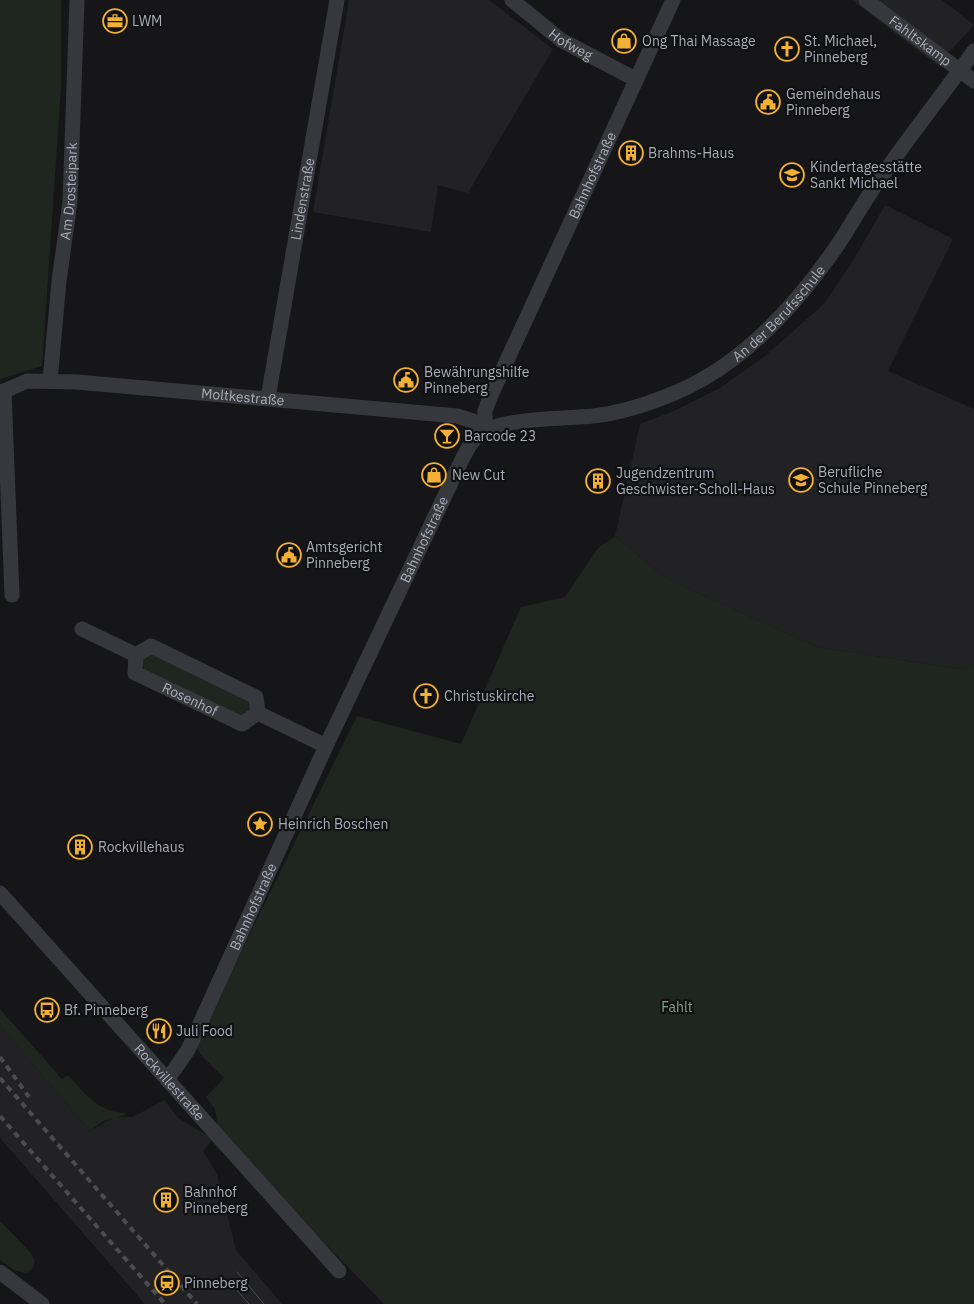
<svg xmlns="http://www.w3.org/2000/svg" width="974" height="1304" font-family="'IBM Plex Sans',sans-serif">
  <rect width="100%" height="100%" fill="#161618"/>
  <g fill="#222225">
    <path d="M349,0H489L553,49L468,193L438,185L431,232L313,212Z"/>
    <path d="M852,0H942L974,25L937,65Z"/>
    <path d="M885,205L953,239L888,371L974,409V663L967,670L817,647L667,579L615,536L640,424L674,411L720,388L765,356L824,304L853,261Z"/>
    <path d="M0,1026L90,1131L114,1117H133L164,1100L178,1118L213,1139L203,1151L217,1174L236,1250L282,1304H145L0,1138Z"/>
  </g>
  <g fill="#1e261f">
    <path d="M0,0H61V87L42,366L0,379Z"/>
    <path d="M615,536L667,579L817,647L966,670L974,663V1304H384L219,1135L215,1109L206,1097L224,1078L200,1054L195,1045L357,716L461,744L521,607L565,597L598,548Z"/>
    <path d="M147,652L250,702V710L244,715L237,716L144,671L141,657Z"/>
    <path d="M0,1009L62,1079L68,1075C85,1094 98,1112 125,1113V1115L103,1121L90,1131L0,1026Z"/>
    <path d="M0,1221L30,1252L35,1261L33,1268L27,1273L16,1271L0,1260Z"/>
  </g>
  <g fill="none" stroke-linecap="round" stroke-linejoin="round">
    <g stroke="#37383d" stroke-width="15">
      <path id="s1" d="M512,0L561,40L635,79"/>
      <path id="s2" d="M866,0L974,81"/>
      <path id="s3" d="M50,381L59,281L70,202L77,0"/>
      <path d="M4,391L12,595"/>
      <path id="s4" d="M0,393L27,381L77,382L457,416L473,421L485,430"/>
      <path id="s5" d="M268,398L337,0"/>
      <path id="s6" d="M485,430V411L491,395L673,0"/>
      <path d="M82,629L136,655"/>
      <path id="s7" d="M136,655L135,673L242,724L258,713"/>
      <path d="M136,655L151,646L256,697L258,713"/>
      <path d="M258,713L326,746"/>
      <path id="s8" d="M0,893L339,1271"/>
      <path id="s9" d="M167,1080L188,1050L326,746L457,470C464,456 470,439 485,431C508,418 565,419 593,416C621,413 651,403 677,392C745,363 798,303 839,243C853,222 865,199 880,179C910,135 943,94 974,51"/>
      <path d="M0,1272L42,1304"/>
    </g>
    <g stroke="#4a4c52" stroke-width="1">
      <path d="M237,1272L264,1304"/>
      <path d="M229,1281L249,1304"/>
    </g>
    <g stroke="#4a4c52" stroke-width="4" stroke-dasharray="6 5" stroke-linecap="butt">
      <path d="M0,1057L29,1097"/>
      <path d="M0,1078L197,1304"/>
      <path d="M0,1116L165,1304"/>
    </g>
  </g>
  <defs>
    <g id="office-ring" transform="scale(1.25)"><circle r="9.5" fill="#111113" stroke="#f2b134" stroke-width="1.5"/><path d="M-6-3h4V-5.5h4V-3h4V5H-6ZM-1-4.5V-3h2v-1.5ZM-6 0V1H6V0Z" fill="#f2b134"/></g>
    <g id="shop-ring" transform="scale(1.25)"><circle r="9.5" fill="#111113" stroke="#f2b134" stroke-width="1.5"/><path d="M-5-2.5h2.3a2.7 3.5 0 0 1 5.4 0H5L5.5 6h-11ZM-1.5-2.5h3a1.5 2.3 0 0 0-3 0Z" fill="#f2b134"/></g>
    <g id="church-ring" transform="scale(1.25)"><circle r="9.5" fill="#111113" stroke="#f2b134" stroke-width="1.5"/><path d="M-1.2-6h2.4v3.5h3.3v2.4h-3.3V6h-2.4V-.1h-3.3v-2.4h3.3Z" fill="#f2b134"/></g>
    <g id="civic-ring" transform="scale(1.25)"><circle r="9.5" fill="#111113" stroke="#f2b134" stroke-width="1.5"/><path d="M-.6-6.5H3V-4.5H.6V-3L4-1V1h2V6H-6V1h2V-1L-.6-3ZM-1.2 2.5V6h2.4V2.5Z" fill="#f2b134"/></g>
    <g id="building-ring" transform="scale(1.25)"><circle r="9.5" fill="#111113" stroke="#f2b134" stroke-width="1.5"/><path d="M-4-6H4V6H1V3H-1V6H-4ZM-2.5-4.3h1.7v1.8h-1.7ZM.8-4.3h1.7v1.8H.8ZM-2.5-1h1.7V.8h-1.7ZM.8-1h1.7V.8H.8Z" fill="#f2b134"/></g>
    <g id="school-ring" transform="scale(1.25)"><circle r="9.5" fill="#111113" stroke="#f2b134" stroke-width="1.5"/><path d="M0-5L7-2L0 1L-7-2ZM-4 1L0 2.5L4 1V4Q0 6-4 4Z" fill="#f2b134"/></g>
    <g id="bar-ring" transform="scale(1.25)"><circle r="9.5" fill="#111113" stroke="#f2b134" stroke-width="1.5"/><path d="M-6-5H6L.8 .8V4.5H3.5V6h-7V4.5H-.8V.8Z" fill="#f2b134"/></g>
    <g id="sight-ring" transform="scale(1.25)"><circle r="9.5" fill="#111113" stroke="#f2b134" stroke-width="1.5"/><path d="M0-6L1.8-2.2L6-1.7L2.9 1.2L3.7 5.4L0 3.3L-3.7 5.4L-2.9 1.2L-6-1.7L-1.8-2.2Z" fill="#f2b134"/></g>
    <g id="bus-ring" transform="scale(1.25)"><circle r="9.5" fill="#111113" stroke="#f2b134" stroke-width="1.5"/><path d="M-5-6H5V4H4V6H2V4H-2V6H-4V4H-5ZM-3.5-4V0h7V-4ZM-3.5 1.2v1.5H-2V1.2ZM2 1.2v1.5H3.5V1.2Z" fill="#f2b134"/></g>
    <g id="restaurant-ring" transform="scale(1.25)"><circle r="9.5" fill="#111113" stroke="#f2b134" stroke-width="1.5"/><path d="M-5-6h1v4h1v-4h1v4h1v-4h1v5L-1.5 .5V6h-2V.5L-5-1ZM5-6V6H3V1.5H1.5Q1.5-4 5-6Z" fill="#f2b134"/></g>
    <g id="station-ring" transform="scale(1.25)"><circle r="9.5" fill="#111113" stroke="#f2b134" stroke-width="1.5"/><path d="M-3-6H3Q5-6 5-4V2Q5 4 3 4L4.5 6H3L1.5 4h-3L-3 6H-4.5L-3 4Q-5 4-5 2V-4Q-5-6-3-6ZM-3.5-4v3h7v-3ZM-3.5 1v1.5H-2V1ZM2 1v1.5H3.5V1Z" fill="#f2b134"/></g>
  </defs>
  <g fill-rule="evenodd">
    <use href="#office-ring" x="115" y="21"/>
    <use href="#shop-ring" x="624" y="41"/>
    <use href="#church-ring" x="787" y="49"/>
    <use href="#civic-ring" x="768" y="102"/>
    <use href="#building-ring" x="631" y="153"/>
    <use href="#school-ring" x="792" y="175"/>
    <use href="#civic-ring" x="406" y="380"/>
    <use href="#bar-ring" x="447" y="436"/>
    <use href="#shop-ring" x="434" y="475"/>
    <use href="#school-ring" x="801" y="480"/>
    <use href="#building-ring" x="598" y="481"/>
    <use href="#civic-ring" x="289" y="555"/>
    <use href="#church-ring" x="426" y="696"/>
    <use href="#sight-ring" x="260" y="824"/>
    <use href="#building-ring" x="80" y="847"/>
    <use href="#bus-ring" x="47" y="1010"/>
    <use href="#restaurant-ring" x="159" y="1031"/>
    <use href="#building-ring" x="166" y="1200"/>
    <use href="#station-ring" x="167" y="1283"/>
  </g>
  <g text-anchor="middle" dominant-baseline="central" stroke-width="4.5" stroke-linejoin="round" paint-order="stroke">
    <g font-size="14" fill="#a8adb8" stroke="#111113" text-anchor="start">
      <text x="132" y="21">LWM</text>
      <text x="642" y="41">Ong Thai Massage</text>
      <text x="804" y="41">St. Michael,<tspan x="804" dy="16">Pinneberg</tspan></text>
      <text x="786" y="94">Gemeindehaus<tspan x="786" dy="16">Pinneberg</tspan></text>
      <text x="648" y="153">Brahms-Haus</text>
      <text x="810" y="167">Kindertagesstätte<tspan x="810" dy="16">Sankt Michael</tspan></text>
      <text x="424" y="372">Bewährungshilfe<tspan x="424" dy="16">Pinneberg</tspan></text>
      <text x="464" y="436">Barcode 23</text>
      <text x="818" y="472">Berufliche<tspan x="818" dy="16">Schule Pinneberg</tspan></text>
      <text x="616" y="473">Jugendzentrum<tspan x="616" dy="16">Geschwister-Scholl-Haus</tspan></text>
      <text x="452" y="475">New Cut</text>
      <text x="306" y="547">Amtsgericht<tspan x="306" dy="16">Pinneberg</tspan></text>
      <text x="444" y="696">Christuskirche</text>
      <text x="278" y="824">Heinrich Boschen</text>
      <text x="98" y="847">Rockvillehaus</text>
      <text x="64" y="1010">Bf. Pinneberg</text>
      <text x="176" y="1031">Juli Food</text>
      <text x="184" y="1192">Bahnhof<tspan x="184" dy="16">Pinneberg</tspan></text>
      <text x="184" y="1283">Pinneberg</text>
    </g>
    <g font-size="14" fill="#a8adb8" stroke="#111113">
      <text stroke="none"><textPath href="#s2" startOffset="68">Fahltskamp</textPath></text>
      <text stroke="none"><textPath href="#s1" startOffset="74">Hofweg</textPath></text>
      <text stroke="none"><textPath href="#s6" startOffset="278">Bahnhofstraße</textPath></text>
      <text stroke="none"><textPath href="#s3" startOffset="191">Am Drosteipark</textPath></text>
      <text stroke="none"><textPath href="#s5" startOffset="202">Lindenstraße</textPath></text>
      <text stroke="none"><textPath href="#s9" startOffset="1052">An der Berufsschule</textPath></text>
      <text stroke="none"><textPath href="#s4" startOffset="246">Moltkestraße</textPath></text>
      <text stroke="none"><textPath href="#s9" startOffset="599">Bahnhofstraße</textPath></text>
      <text stroke="none"><textPath href="#s7" startOffset="79">Rosenhof</textPath></text>
      <text stroke="none"><textPath href="#s9" startOffset="194">Bahnhofstraße</textPath></text>
      <text stroke="none"><textPath href="#s8" startOffset="254">Rockvillestraße</textPath></text>
    </g>
    <g font-size="14" fill="#7fa381" stroke="#111113">
      <text x="677" y="1007">Fahlt</text>
    </g>
  </g>
</svg>
